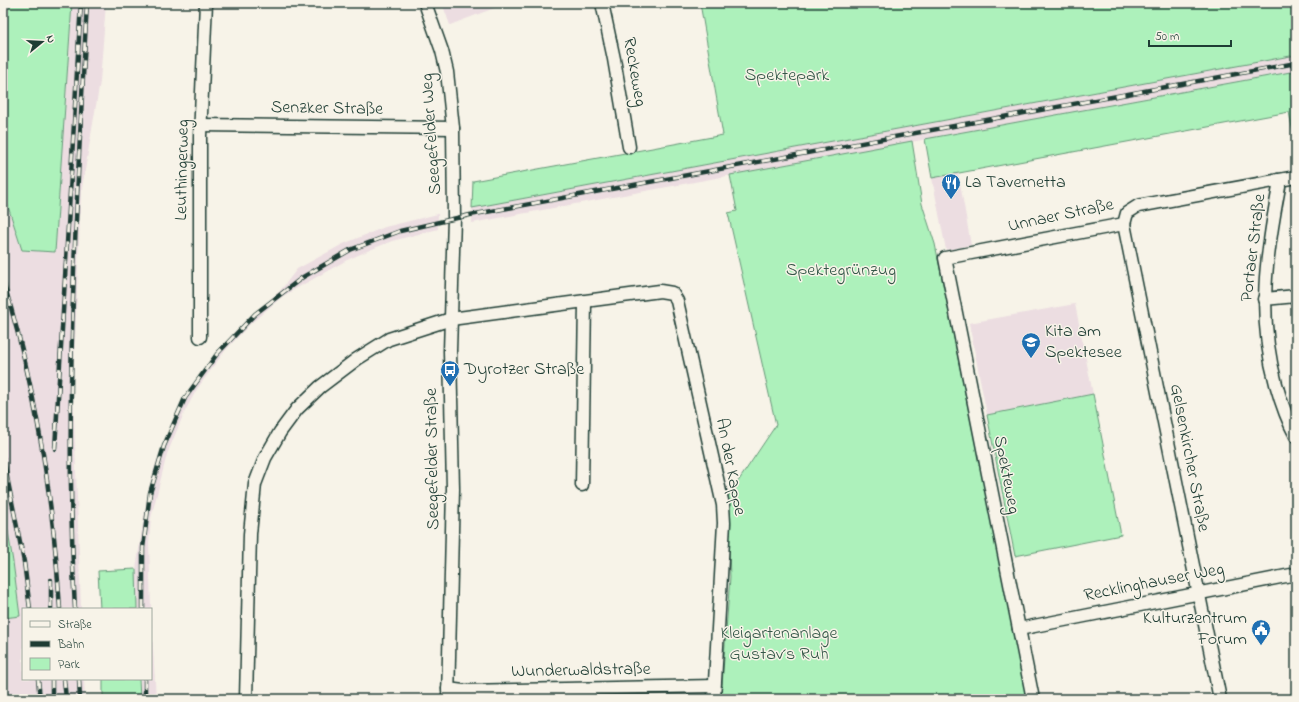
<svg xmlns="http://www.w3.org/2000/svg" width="1299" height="702" font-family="'Indie Flower',sans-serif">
  <rect width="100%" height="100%" fill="#f7f3e8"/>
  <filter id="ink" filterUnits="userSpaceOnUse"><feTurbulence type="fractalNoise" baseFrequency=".025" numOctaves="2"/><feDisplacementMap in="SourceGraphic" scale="8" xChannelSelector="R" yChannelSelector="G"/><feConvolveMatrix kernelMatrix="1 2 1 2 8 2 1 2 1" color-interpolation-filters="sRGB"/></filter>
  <g filter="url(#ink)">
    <g fill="#ecdde1">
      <path d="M72,3H106L100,82L81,194L73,389L81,609H23V679H84L85,699H3V614L4,618L20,615L13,562L3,501V191L22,250L55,252Z"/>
      <path d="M442,3H495L497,7L450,25Z"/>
      <path d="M1296,55V71L472,223V208Z"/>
      <path d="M958,172L971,245L946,250L932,178Z"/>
      <path d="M438,214V229L392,241L372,249L347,260L283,296L249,325L225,351L197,389L185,411L167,454L151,518L149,543L151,609H137L136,569L148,491L157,460L185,395L214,355L245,321L280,291L297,269L343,244L385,227Z"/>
      <path d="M1075,304L1093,394L987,415L969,323Z"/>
      <path d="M151,614L156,699H140V679H151Z"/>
    </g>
    <g fill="#adf1bb" stroke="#669778">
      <path d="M3,3H72L55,252L22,250L3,191Z"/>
      <path d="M700,3H1296V55L472,208L473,181L723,135Z"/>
      <path d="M1296,71V148L1289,112L932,178L925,139Z"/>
      <path d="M912,141L922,204L935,244L1027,699H721L730,577L727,498L776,425L728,213L737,211L730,175Z"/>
      <path d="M1093,394L1121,535L1015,556L987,415Z"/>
      <path d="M3,501L13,562L20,616L4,618Z"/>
      <path d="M136,569L137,609H100L98,571Z"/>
      <path d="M103,679H139L140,699H103Z"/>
    </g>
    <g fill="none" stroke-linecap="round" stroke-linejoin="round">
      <g stroke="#1f3d34" stroke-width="15">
        <g id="minor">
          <path d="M425,3L442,51L447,72L453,128L454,218L450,351L453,489L448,699"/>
          <path d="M602,3L614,59L629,147"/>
          <path d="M201,125L453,128"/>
          <path d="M1278,180L1279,187C1266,256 1257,315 1276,384C1281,402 1287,420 1296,436"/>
          <path d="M1124,224L1220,699"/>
          <path d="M1264,299L1296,296"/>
          <path d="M200,337V136L206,3"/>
          <path d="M582,485L585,303"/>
          <path d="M1019,629L1296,574"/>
          <path d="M448,689L463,691L714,686"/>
          <path d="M246,699L250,534L255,484L265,458L280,432L297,409L320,387L357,359L389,339L451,319L660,291L672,293L677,301L723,505L724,523L714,699"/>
          <path d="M1033,699L945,258L1124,224L1127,213L1138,206L1296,177"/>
        </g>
      </g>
      <use href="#minor" stroke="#f7f3e8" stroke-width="12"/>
      <g stroke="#1f3d34" stroke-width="4.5">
        <g id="rail">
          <path d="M3,281C36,387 53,498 60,609"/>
          <path d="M55,449L81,3"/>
          <path d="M3,457L24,562L30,609"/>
          <path d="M51,580V609"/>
          <path d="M75,609C64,407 76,205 87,3"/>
          <path d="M143,609V548L150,493L164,446L185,398L217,354L255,314L303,277L350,250L400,231L470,215L1296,63"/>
          <path d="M38,679L40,699"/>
          <path d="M52,679V699"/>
          <path d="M64,679L66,699"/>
          <path d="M79,679L80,699"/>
          <path d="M145,679V699"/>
        </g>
      </g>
      <use href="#rail" stroke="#f7f3e8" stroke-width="3" stroke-dasharray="9" stroke-linecap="butt"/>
    </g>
  </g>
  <defs>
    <g id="restaurant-pin" transform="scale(1)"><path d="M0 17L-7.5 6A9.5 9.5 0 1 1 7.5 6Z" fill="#1f6fb2" stroke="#f7f3e8"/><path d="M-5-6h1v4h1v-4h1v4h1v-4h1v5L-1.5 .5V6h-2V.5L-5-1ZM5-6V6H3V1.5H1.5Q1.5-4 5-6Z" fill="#fff"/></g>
    <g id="school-pin" transform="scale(1)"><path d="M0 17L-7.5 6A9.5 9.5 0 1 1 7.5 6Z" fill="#1f6fb2" stroke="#f7f3e8"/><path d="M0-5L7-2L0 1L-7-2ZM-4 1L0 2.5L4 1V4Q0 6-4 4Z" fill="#fff"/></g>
    <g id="bus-pin" transform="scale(1)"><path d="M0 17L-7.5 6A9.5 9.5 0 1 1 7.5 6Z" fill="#1f6fb2" stroke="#f7f3e8"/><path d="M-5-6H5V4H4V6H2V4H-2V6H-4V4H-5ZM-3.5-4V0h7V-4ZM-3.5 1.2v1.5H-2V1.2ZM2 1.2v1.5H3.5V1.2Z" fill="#fff"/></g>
    <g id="civic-pin" transform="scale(1)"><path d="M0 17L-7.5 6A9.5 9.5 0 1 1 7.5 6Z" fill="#1f6fb2" stroke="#f7f3e8"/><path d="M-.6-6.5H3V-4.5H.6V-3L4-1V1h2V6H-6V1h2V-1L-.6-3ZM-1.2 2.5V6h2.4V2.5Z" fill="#fff"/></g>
  </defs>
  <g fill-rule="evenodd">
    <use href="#restaurant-pin" x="951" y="183"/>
    <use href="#school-pin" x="1031" y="342"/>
    <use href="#bus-pin" x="450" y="370"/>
    <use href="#civic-pin" x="1261" y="629"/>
  </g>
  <g text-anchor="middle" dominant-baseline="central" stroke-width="3" stroke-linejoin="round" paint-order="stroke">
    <g font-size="18" fill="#1f3d34" stroke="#f7f3e8">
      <text transform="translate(634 72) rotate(80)">Reckeweg</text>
      <text transform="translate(327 109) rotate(1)">Senzker Straße</text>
      <text transform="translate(432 134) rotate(-94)">Seegefelder Weg</text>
      <text transform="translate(183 170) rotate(-89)">Leuthingerweg</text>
      <text transform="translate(1061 216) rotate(-12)">Unnaer Straße</text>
      <text transform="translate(1254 248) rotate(-83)">Portaer Straße</text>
      <text transform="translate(1189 458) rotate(79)">Gelsenkircher Straße</text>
      <text transform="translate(433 459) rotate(-91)">Seegefelder Straße</text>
      <text transform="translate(730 467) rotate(79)">An der Kappe</text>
      <text transform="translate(1006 475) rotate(79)">Spekteweg</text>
      <text transform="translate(1154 583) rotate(-11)">Recklinghauser Weg</text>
      <text transform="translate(581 671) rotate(-1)">Wunderwaldstraße</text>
    </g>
    <g font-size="18" fill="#345848" stroke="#f7f3e8">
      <text x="787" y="76">Spektepark</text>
      <text x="841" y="271">Spektegrünzug</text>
      <text x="779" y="634">Kleigartenanlage<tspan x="779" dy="21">Gustav´s Ruh</tspan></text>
    </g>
    <g font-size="18" fill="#1f3d34" stroke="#f7f3e8" text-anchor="start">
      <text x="965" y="183">La Tavernetta</text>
      <text x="1045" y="332">Kita am<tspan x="1045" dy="21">Spektesee</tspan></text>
      <text x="464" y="370">Dyrotzer Straße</text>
      <text x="1247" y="619" text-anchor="end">Kulturzentrum<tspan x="1247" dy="21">Forum</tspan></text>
    </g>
  </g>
  <rect width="1299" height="702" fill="none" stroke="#f7f3e8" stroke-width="16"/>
  <rect x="8" y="8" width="1283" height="686" fill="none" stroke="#1f3d34" stroke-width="1.5" filter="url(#ink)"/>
  <rect x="22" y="608" width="130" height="72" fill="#f7f3e8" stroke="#a1aaa0"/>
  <rect x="30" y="621" width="20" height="6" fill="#f7f3e8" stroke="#a1aaa0"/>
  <text x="58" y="628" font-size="12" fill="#1f3d34">Straße</text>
  <rect x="30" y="641" width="20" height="6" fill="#1f3d34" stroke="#a1aaa0"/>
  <text x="58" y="648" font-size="12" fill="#1f3d34">Bahn</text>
  <rect x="30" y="658" width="20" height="12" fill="#adf1bb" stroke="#a1aaa0"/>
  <text x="58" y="668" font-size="12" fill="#1f3d34">Park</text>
  <g transform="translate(42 42) rotate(72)" stroke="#f7f3e8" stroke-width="3" paint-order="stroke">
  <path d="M0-3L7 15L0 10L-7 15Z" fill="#1f3d34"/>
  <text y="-6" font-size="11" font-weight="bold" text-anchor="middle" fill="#1f3d34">N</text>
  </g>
  <path d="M1149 40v6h82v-6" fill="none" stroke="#1f3d34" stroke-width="2"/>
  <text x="1155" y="40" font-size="12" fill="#1f3d34" stroke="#f7f3e8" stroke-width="3" paint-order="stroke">50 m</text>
</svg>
